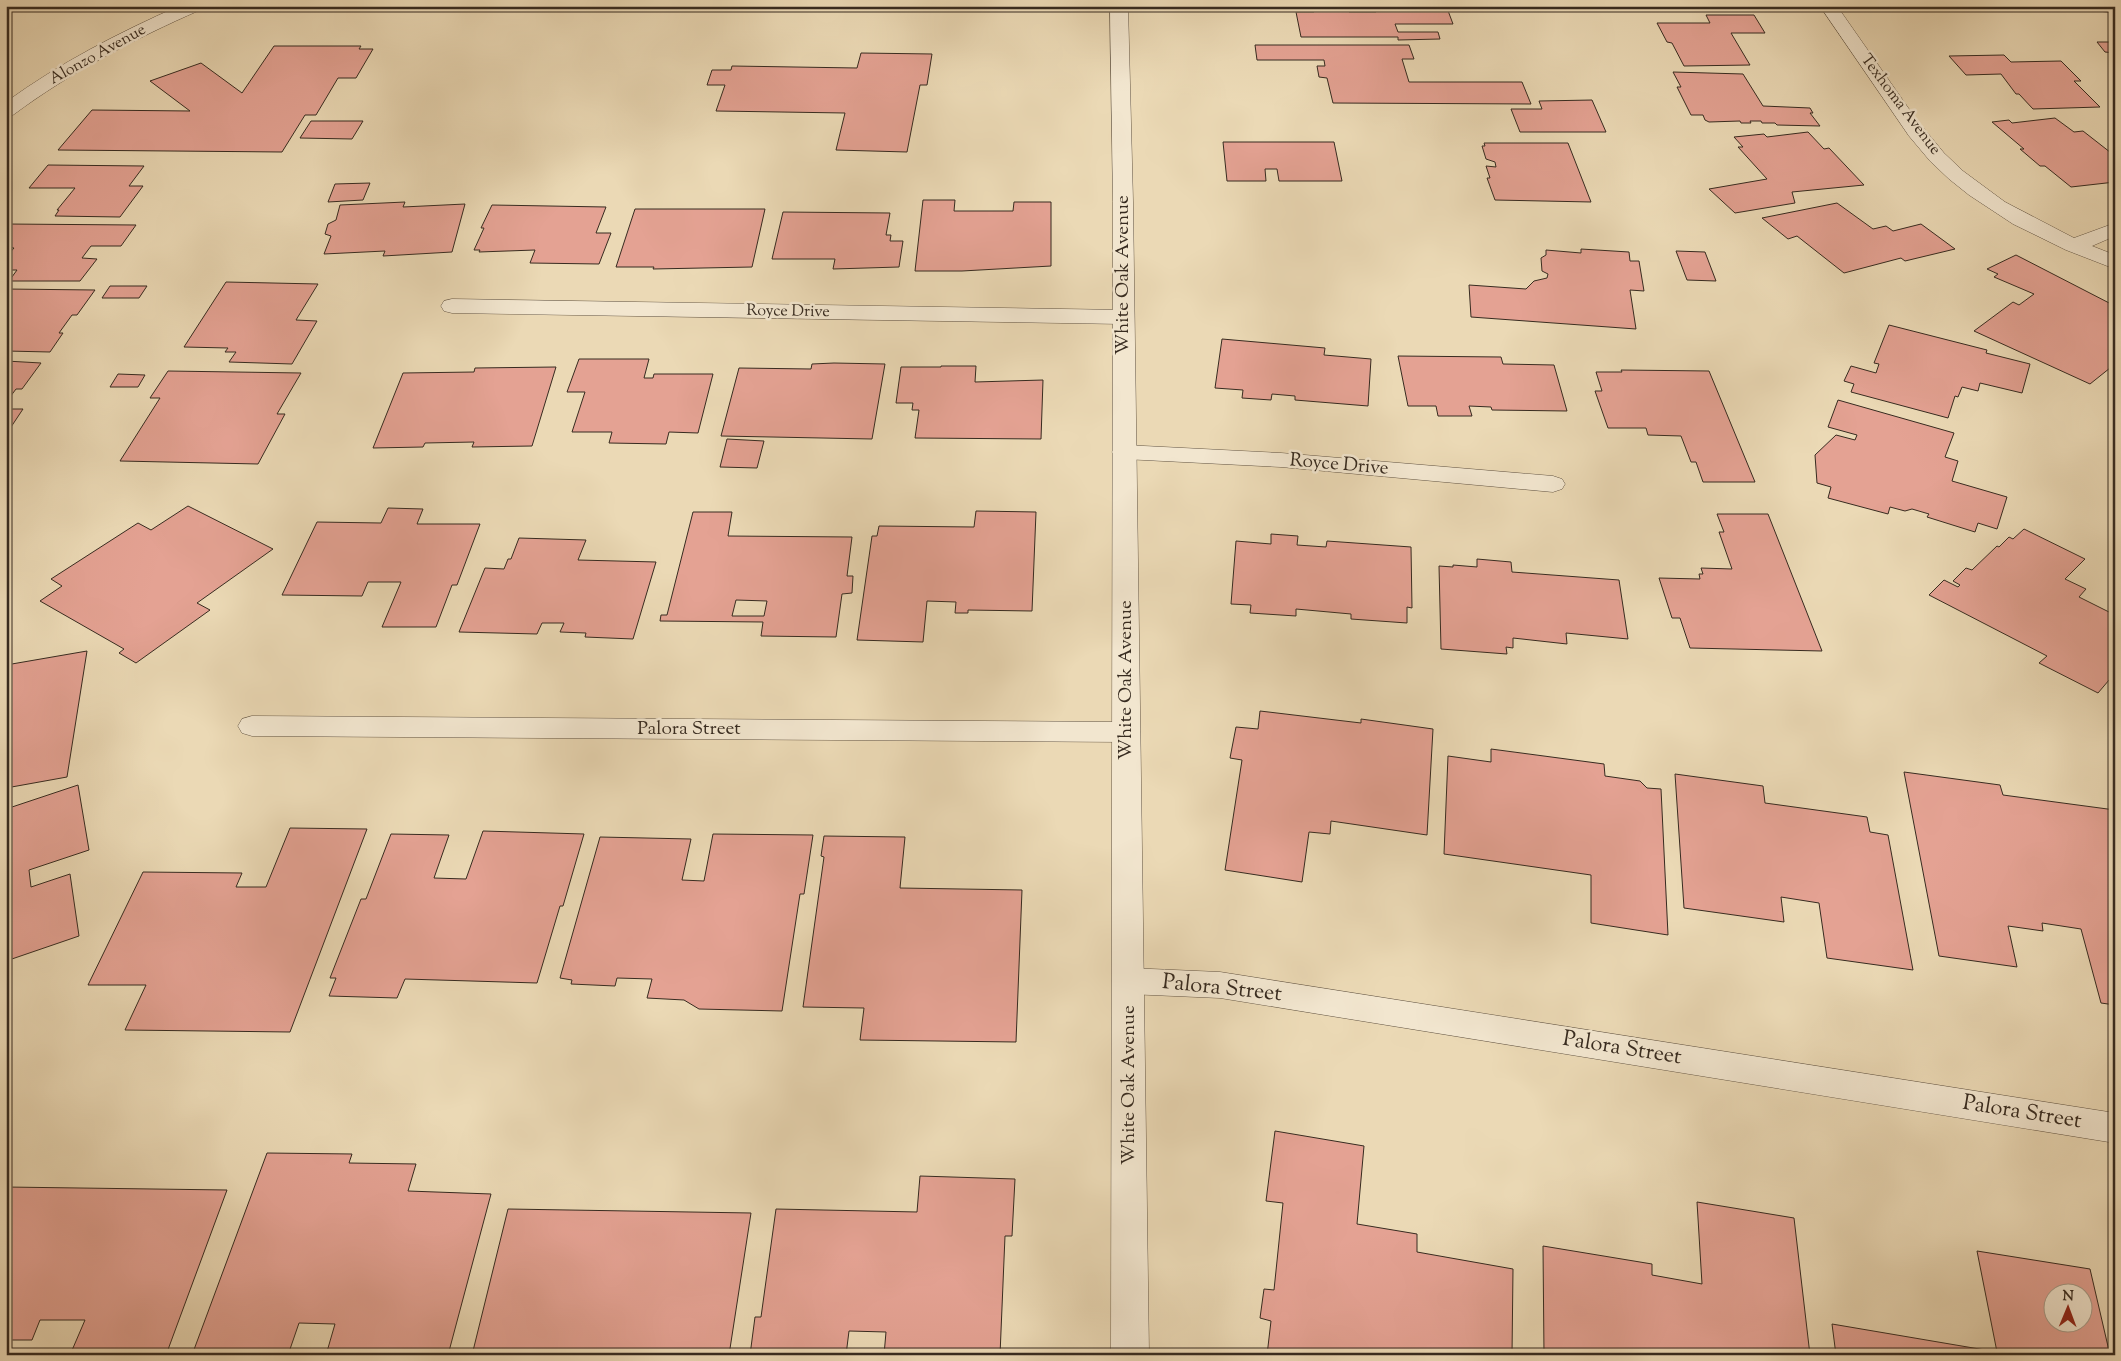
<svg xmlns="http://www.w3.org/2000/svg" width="2121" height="1361" font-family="'Sorts Mill Goudy',serif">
  <rect width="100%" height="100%" fill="#ebd9b5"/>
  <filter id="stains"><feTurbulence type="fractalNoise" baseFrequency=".004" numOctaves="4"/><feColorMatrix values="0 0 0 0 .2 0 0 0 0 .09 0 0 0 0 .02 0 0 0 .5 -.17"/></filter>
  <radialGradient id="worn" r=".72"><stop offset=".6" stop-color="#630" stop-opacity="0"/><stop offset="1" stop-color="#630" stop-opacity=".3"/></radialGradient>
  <g fill="#e4a293" stroke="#372b20" fill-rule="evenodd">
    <path d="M1276,6H1307L1308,8L1276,9Z"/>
    <path d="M1312,6H1348L1349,12H1376L1375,8H1447L1453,24H1395L1398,32H1438L1440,39L1398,40V37H1301L1296,12H1314Z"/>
    <path d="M2057,6H2115V13Z"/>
    <path d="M1706,15H1754L1765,33H1731L1750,65L1684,66L1672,43L1667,42L1657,23H1710Z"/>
    <path d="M2097,42H2115V53L2105,52Z"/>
    <path d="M1255,45H1409L1414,59H1402L1409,82H1522L1531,104L1333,103L1327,78L1319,77L1317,66H1325L1324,60H1257Z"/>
    <path d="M274,46H361L359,49H373L356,78H338L316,115H305L282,152L58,150L92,110L190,111L150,81L201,63L242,93Z"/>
    <path d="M861,53L932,54L927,85H920L907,152L836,150L845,113L716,111L725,85H707L712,70H731L732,66L857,68Z"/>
    <path d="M2004,55L2011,62L2061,61L2081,81H2074L2100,107L2033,109L2019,94H2016L2001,74L1966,75L1949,56Z"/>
    <path d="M1673,72L1743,74L1763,106L1810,108L1813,113H1810L1820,126L1777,125L1775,123H1762L1761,121H1750L1751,123H1741L1740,121L1709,122L1705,120L1703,115H1691L1677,87H1681Z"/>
    <path d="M1592,100L1606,132H1520L1511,109H1542L1539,101Z"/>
    <path d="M2055,118L2074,132L2083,131L2115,156V182L2071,187L2045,166H2040L2020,149H2024L1992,122L2009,120L2012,123Z"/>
    <path d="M311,121H363L352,139L300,138Z"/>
    <path d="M1808,132L1824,149L1829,148L1864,185L1792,192L1795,203L1735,213L1709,189L1767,179L1738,147H1743L1734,137L1764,134L1767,137Z"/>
    <path d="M1223,142H1334L1342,181H1279L1277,169H1265L1266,181H1227Z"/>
    <path d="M1484,143H1568L1591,202L1495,200L1487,178H1490L1486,166L1496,167L1495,162L1486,159L1482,146H1485Z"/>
    <path d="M48,165L144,166L129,186H143L120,217L55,216L59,210H57L75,188H29Z"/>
    <path d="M370,183L363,200L328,202L335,184Z"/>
    <path d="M923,200H955L954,211H1013L1014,202H1051V266L962,271H915Z"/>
    <path d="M405,202L403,207L465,204L452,252L383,256L385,251L324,254L331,236L325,234L328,224L336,220L340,205Z"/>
    <path d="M1837,203L1873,229L1886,226L1893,231L1921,224L1955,249L1905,261L1901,258L1844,273L1797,236L1788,239L1762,218Z"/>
    <path d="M492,205L606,207L596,233H611L599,264L530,263L535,250L479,252L480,250H474L484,228H481Z"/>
    <path d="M635,209H765L752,267L653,269L654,267H616Z"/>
    <path d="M783,212L890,213L886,235H891L890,241H903L899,267L833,269L835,259H772Z"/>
    <path d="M6,224L136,225L121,246H91L82,258L97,259L80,281H9L17,270H6V257L14,248L6,247Z"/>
    <path d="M1581,249L1629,252L1630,261H1639L1644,291L1630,290L1636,329L1471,317L1469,285L1526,289L1534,281L1547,278L1548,274L1542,271L1541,258L1546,255V250L1581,253Z"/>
    <path d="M1676,251L1705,252L1716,281L1687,280Z"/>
    <path d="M2016,255L2115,306V364L2090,384L1974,331L2013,302L2019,305L2034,294L1994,277L1998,274L1987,269Z"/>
    <path d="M226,282L318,284L296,320L317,321L292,364L229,362L236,352H225L228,348L184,347Z"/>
    <path d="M110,286H147L139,298H102Z"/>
    <path d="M6,289L95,290L77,315H72L59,333H63L50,352L6,351Z"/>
    <path d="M1889,325L1987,350L1986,353L2030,364L2022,393L1980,383L1978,391L1962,387L1958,397L1955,396L1948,418L1851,392L1854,384L1844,381L1851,366L1876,373L1879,364L1874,363Z"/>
    <path d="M1222,339L1325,348L1324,355L1371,359L1368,406L1295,400V396L1272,394L1271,400L1242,398L1243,390L1215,388Z"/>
    <path d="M1398,356L1501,357L1503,364L1554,365L1567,411L1492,410L1491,407L1469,406L1472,416H1438L1436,406H1408Z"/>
    <path d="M579,359H649L644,378H653L654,374H713L698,433L669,432L666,444L609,443L612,432H572L585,392H567Z"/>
    <path d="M6,361L41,363L22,389H16L7,401Z"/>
    <path d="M834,363L885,364L872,439L721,436L739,368L811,369L812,364Z"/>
    <path d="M941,366H976L975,382L1043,380L1041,439L915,438L919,410H912L913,403H896L901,367H941Z"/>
    <path d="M556,367L532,446L472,447L474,442L425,443L423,447L373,448L403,373L474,372L475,368Z"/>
    <path d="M1621,370L1709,371L1755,482H1703L1696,462H1691L1681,436L1648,435L1646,428H1608L1595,391H1602L1596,372H1622Z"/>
    <path d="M168,371L301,373L277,414H285L258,464L120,461L160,398H150Z"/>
    <path d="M118,374L145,375L138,387H110Z"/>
    <path d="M1838,400L1954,433L1945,457L1958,461L1952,481L2007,497L1997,529L1978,523L1975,532L1927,517L1929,514L1912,509L1905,511L1890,507L1888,514L1828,498L1831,487L1817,483L1815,455L1836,435L1855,440L1857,435L1828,427Z"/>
    <path d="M6,409H23L9,430H6Z"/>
    <path d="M727,439L764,441L757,468L720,467Z"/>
    <path d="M188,506L273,549L197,603L210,610L136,663L119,653L124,649L40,601L62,586L51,579L138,523L151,530Z"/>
    <path d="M388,508L423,509L417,524H480L457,585H452L436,627H382L401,582H368L362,596L282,595L317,522L381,523Z"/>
    <path d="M976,511L1036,512L1032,611L968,610V613H955L956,602L927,601L923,642L857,640L872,536H877L879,526L974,527Z"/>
    <path d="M693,512H732L728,536L852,537L847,576H853L852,593L842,594L836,637L761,636L763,622L660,621L661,615H667ZM736,600L767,601L764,616H732Z"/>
    <path d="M1717,514H1768L1822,651L1690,648L1680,618H1672L1659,578L1700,579L1699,574H1703L1701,568L1732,569L1719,532H1724Z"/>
    <path d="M2024,529L2085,559L2065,579L2086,589L2079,597L2115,615V664L2109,670L2115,673L2098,693L2039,663L2047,656L1929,595L1944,580L1958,587L1960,585L1953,581L1966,568L1972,570L1997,546L1999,547L2009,537L2013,539Z"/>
    <path d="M1271,534L1298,536L1297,545L1326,547L1327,541L1411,547L1412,608L1407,607V623L1351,619V614L1296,609V616L1250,613L1251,605L1231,604L1236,541L1271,544Z"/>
    <path d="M519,538L586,540L578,560L656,562L633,639L585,637L586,633L560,632L564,623H542L537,634L459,632L485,568L504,569L508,559H511Z"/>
    <path d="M1477,559L1511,562L1512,572L1619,580L1628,639L1566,633L1567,644L1513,638V648L1506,647L1507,654L1441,649L1439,566L1453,567V565L1477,567Z"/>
    <path d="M87,651L67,777L6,788V665Z"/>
    <path d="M1260,711L1361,723V719L1433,729L1427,835L1331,821L1330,834L1309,832L1302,882L1225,870L1242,760L1230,758L1236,727L1258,729Z"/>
    <path d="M1491,749L1604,764L1605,776L1640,781L1647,788L1661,789L1668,935L1591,923V875L1444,854L1448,756L1491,762Z"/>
    <path d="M1904,772L2000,785L2003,795L2115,810V1005L2101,1003L2081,929L2042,923L2043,931L2008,926L2017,967L1939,956Z"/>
    <path d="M1675,774L1763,786L1765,803L1867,817L1870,832L1888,835L1913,970L1827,958L1819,903L1781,897L1784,922L1684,908Z"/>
    <path d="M78,785L89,850L29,870L31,887L70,874L79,936L6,961V809Z"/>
    <path d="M290,828L367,829L290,1032L125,1030L146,985H88L143,872L242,873L236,887H266Z"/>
    <path d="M483,831L584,834L563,906H560L537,983L405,979L397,998L329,996L336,978H330L361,899H366L391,834L449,835L434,878L466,879Z"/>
    <path d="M713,834L813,835L804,894H800L782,1011L699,1009L684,1000L647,998L652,979L617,978L615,986L571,984L572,980L560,978L600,837L691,839L682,880L704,881Z"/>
    <path d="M824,836L905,837L900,888L1022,890L1016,1042L860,1040L864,1008L803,1007L824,857L821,856Z"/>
    <path d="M1275,1131L1364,1146L1357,1224L1417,1234V1252L1513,1269L1512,1355H1267L1271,1321L1260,1318L1264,1289L1274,1290L1283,1203L1266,1201Z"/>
    <path d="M267,1153L352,1154L349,1163L416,1164L408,1191L491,1194L448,1355H326L335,1324L299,1323L288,1355H192Z"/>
    <path d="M920,1176L1015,1179L1012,1236H1005L1000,1355H884L886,1332L849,1331L846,1355H750L755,1317H761L776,1209L917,1212Z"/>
    <path d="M6,1187L227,1190L166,1355H70L85,1320H40L32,1340H6Z"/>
    <path d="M1697,1202L1794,1218L1810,1355H1544L1543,1246L1652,1264V1275L1702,1284Z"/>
    <path d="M508,1209L751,1213L729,1355H604L605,1350H575L574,1355H472Z"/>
    <path d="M1977,1251L2090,1269L2110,1355H1836L1832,1324L1997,1352ZM2054,1294H2084V1324H2054Z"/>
  </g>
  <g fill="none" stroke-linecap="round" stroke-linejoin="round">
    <g stroke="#645645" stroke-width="1">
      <g id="minor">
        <path d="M179,6H202L200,10C134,39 71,72 13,115L6,117V102C60,63 118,33 179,6Z"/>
        <path d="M1820,6H1837L1916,119L1944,153L1963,171L2005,202L2074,238L2115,223V236L2092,246L2115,255V269L2066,250L2013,224L1969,195L1949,179L1930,161L1909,136Z"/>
        <path d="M452,299L1123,310L1131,312L1134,317L1131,322L1123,324L452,313L444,311L441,306L444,301Z"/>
        <path d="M1124,445L1281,453L1553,476L1562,479L1565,484L1562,489L1553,492L1281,467L1124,459L1116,457L1112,452L1116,447Z"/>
        <path d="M252,716L1126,722L1136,725L1140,732L1136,739L1126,742L252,736L242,733L238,726L242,719Z"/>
        <path d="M1128,968L1220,972L2115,1113V1143L1220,998L1128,994L1117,990L1112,981L1117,972Z"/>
      </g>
    </g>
    <g stroke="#645645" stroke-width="1">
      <path id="tertiary" d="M1110,6H1128L1133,202L1149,1355H1111L1113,202Z"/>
    </g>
    <use href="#minor" fill="#f2e6cf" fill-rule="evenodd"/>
    <use href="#tertiary" fill="#f2e6cf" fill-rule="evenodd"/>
  </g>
  <g text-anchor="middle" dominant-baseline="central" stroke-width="5" stroke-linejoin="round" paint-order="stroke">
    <g font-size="16" fill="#372b20" stroke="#f2e6cf">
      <text transform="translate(98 55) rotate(-29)">Alonzo Avenue</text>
      <text transform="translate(1900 105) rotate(53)">Texhoma Avenue</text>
      <text transform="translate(788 312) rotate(1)">Royce Drive</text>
    </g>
    <g font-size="19" fill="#372b20" stroke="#f2e6cf">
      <text transform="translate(1123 275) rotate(-90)">White Oak Avenue</text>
      <text transform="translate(1339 465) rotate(5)">Royce Drive</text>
      <text transform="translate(1126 680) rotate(-90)">White Oak Avenue</text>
      <text x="689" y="729">Palora Street</text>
      <text transform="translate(1129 1085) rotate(-90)">White Oak Avenue</text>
    </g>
    <g font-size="22" fill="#372b20" stroke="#f2e6cf">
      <text transform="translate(1222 989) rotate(6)">Palora Street</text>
      <text transform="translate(1622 1049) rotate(9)">Palora Street</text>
      <text transform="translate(2022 1113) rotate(9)">Palora Street</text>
    </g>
  </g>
  <rect width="2121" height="1361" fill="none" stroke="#ebd9b5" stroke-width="25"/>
  <rect x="8" y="8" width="2106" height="1346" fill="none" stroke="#372b20" stroke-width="2.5"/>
  <rect x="12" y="12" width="2096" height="1336" fill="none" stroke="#372b20"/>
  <g transform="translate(2068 1308) rotate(1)"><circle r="24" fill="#f2e6cf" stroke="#a79b89"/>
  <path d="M0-4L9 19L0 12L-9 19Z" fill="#8f2418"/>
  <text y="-8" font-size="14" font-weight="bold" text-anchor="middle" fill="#372b20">N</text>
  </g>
  <rect width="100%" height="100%" filter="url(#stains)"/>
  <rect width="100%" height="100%" fill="url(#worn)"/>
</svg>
